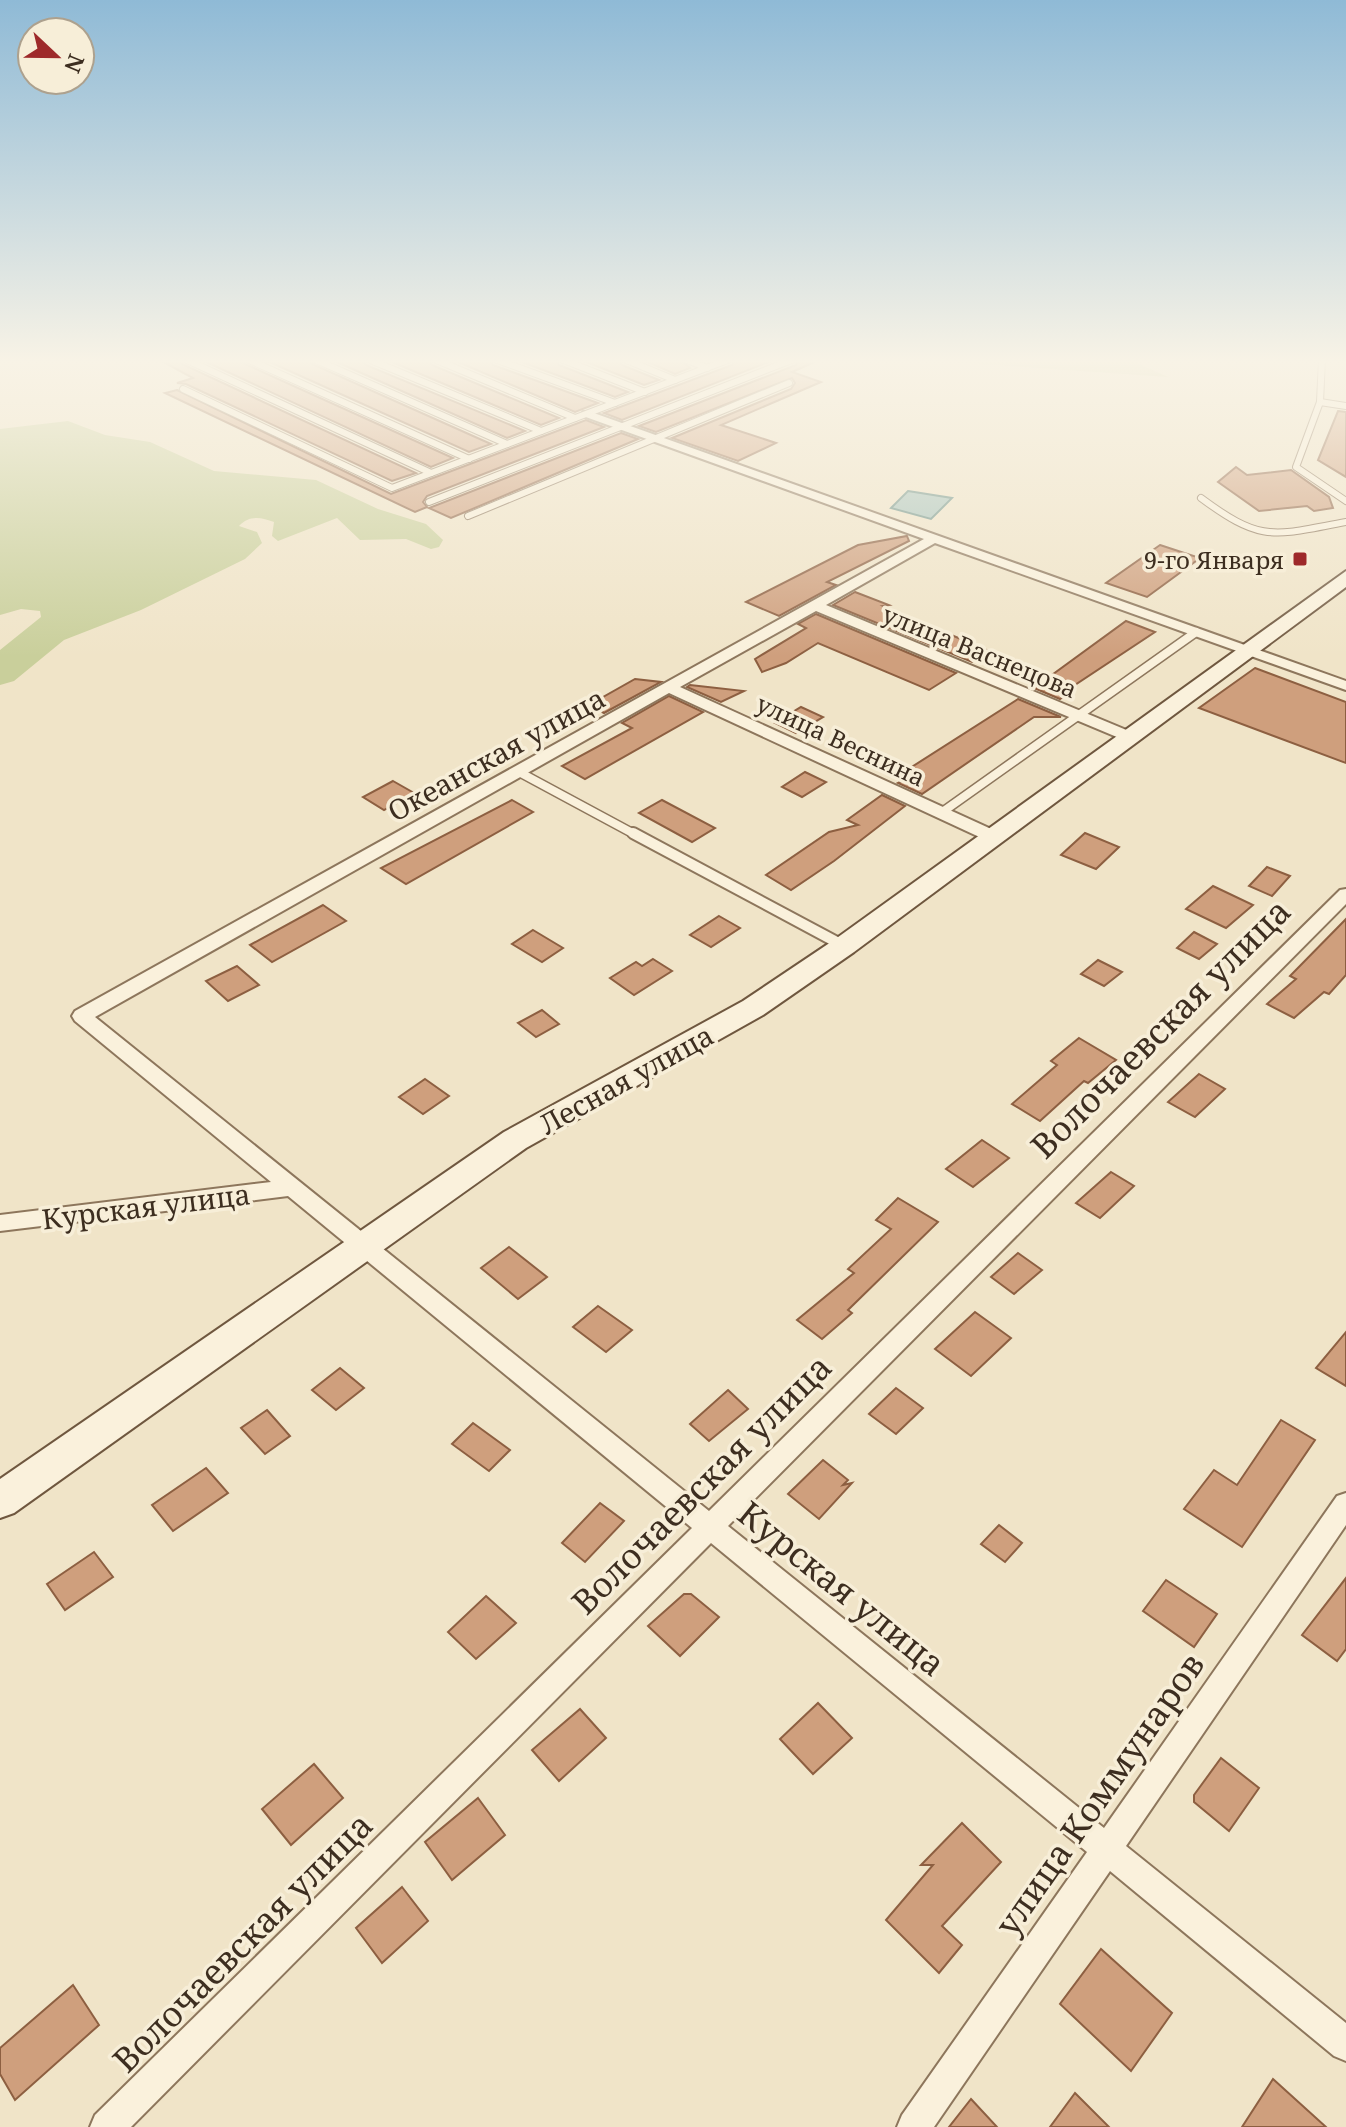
<svg xmlns="http://www.w3.org/2000/svg" width="1346" height="2127" font-family="'Noto Serif',serif">
  <rect width="100%" height="100%" fill="#f0e4c8"/>
  <g fill="#c9cf9b">
    <path d="M908,359H1128L1168,377Z"/>
    <path d="M68,421L105,435L150,442L214,471L316,480L378,509L426,524L443,540L439,547L431,549L406,539L360,540L337,518L278,541L272,536L274,522C261,517 249,515 239,526L257,532L262,543L245,559L141,610L64,640L14,681L0,685V650L41,617L40,611L21,609L0,615V429Z"/>
  </g>
  <path fill="#a9c4bc" stroke="#6f938a" stroke-width="2" d="M908,491L952,498L931,519L891,508Z"/>
  <g fill="#cf9f7d" stroke="#8d5f41" stroke-width="2">
    <path d="M158,359H179L182,364L416,473L392,481L186,384L177,383L193,378Z"/>
    <path d="M200,359H241L245,364L453,458L431,467Z"/>
    <path d="M263,359H308L312,364L491,444L469,452Z"/>
    <path d="M330,359H362L366,365L525,431L507,438Z"/>
    <path d="M385,359H428L432,365L559,418L541,425Z"/>
    <path d="M451,359H489L493,365L598,403L575,412Z"/>
    <path d="M514,359H555L559,365L628,392L615,397Z"/>
    <path d="M579,359H618L622,365L659,380L644,385Z"/>
    <path d="M641,359H679L690,368L675,374Z"/>
    <path d="M736,359H776L622,420L604,413L732,365Z"/>
    <path d="M800,359H821L792,372L821,382L721,425L776,443L738,461L672,438L791,389L795,383L792,378L656,432L639,426L796,365Z"/>
    <path d="M177,390L391,494L586,420L604,427L427,496L423,502L427,507L415,512L165,393Z"/>
    <path d="M1338,411L1346,412V477L1318,460Z"/>
    <path d="M621,433L638,439L451,518L429,508Z"/>
    <path d="M1236,467L1247,475L1291,470L1329,497L1333,508L1314,511L1307,506L1259,511L1218,482Z"/>
    <path d="M907,536L909,541L827,582L836,585L779,616L746,602L858,545Z"/>
    <path d="M1160,545L1200,558L1147,597L1106,583Z"/>
    <path d="M855,592L889,605L883,606L989,651L972,662L833,605Z"/>
    <path d="M816,614L956,673L929,690L818,643L786,663L762,672L755,659L806,628L798,624Z"/>
    <path d="M1126,621L1155,632L1072,687L1075,688L1060,699L1034,688Z"/>
    <path d="M1255,668L1346,702V763L1199,708Z"/>
    <path d="M635,679L661,682L604,713L589,705Z"/>
    <path d="M690,685L744,691L721,702L687,687Z"/>
    <path d="M669,696L703,712L585,779L562,766L632,728L622,723Z"/>
    <path d="M1018,699L1061,717H1034L922,794L898,783L902,781L896,777Z"/>
    <path d="M801,707L823,717L796,733L775,723Z"/>
    <path d="M805,772L826,782L802,797L782,787Z"/>
    <path d="M393,781L414,793L384,810L363,797Z"/>
    <path d="M882,795L905,806L834,861L791,890L766,875L829,832L858,825L847,820Z"/>
    <path d="M512,800L533,812L406,884L381,868Z"/>
    <path d="M662,800L715,828L692,842L639,813Z"/>
    <path d="M1085,833L1119,847L1096,869L1061,855Z"/>
    <path d="M1267,867L1290,876L1272,896L1249,886Z"/>
    <path d="M1213,886L1253,905L1226,928L1186,909Z"/>
    <path d="M323,905L346,921L272,962L250,945Z"/>
    <path d="M719,916L740,928L711,947L690,935Z"/>
    <path d="M1346,919V975L1329,994L1324,992L1294,1018L1267,1004L1296,979L1290,976Z"/>
    <path d="M533,930L563,948L542,962L512,944Z"/>
    <path d="M1194,932L1217,944L1199,959L1177,948Z"/>
    <path d="M653,959L672,971L634,995L610,978L636,962L642,966Z"/>
    <path d="M1098,960L1122,972L1104,986L1081,974Z"/>
    <path d="M237,966L259,985L228,1001L206,981Z"/>
    <path d="M542,1010L559,1024L536,1037L518,1023Z"/>
    <path d="M1079,1038L1116,1060L1088,1083L1084,1081L1040,1121L1012,1104L1057,1065L1051,1061Z"/>
    <path d="M1199,1074L1225,1089L1195,1117L1168,1102Z"/>
    <path d="M425,1079L449,1096L423,1114L399,1097Z"/>
    <path d="M982,1140L1009,1158L973,1187L946,1169Z"/>
    <path d="M1111,1172L1134,1186L1100,1218L1076,1203Z"/>
    <path d="M898,1198L938,1222L848,1310L852,1313L822,1339L797,1320L854,1273L848,1269L891,1229L876,1220Z"/>
    <path d="M509,1247L547,1277L518,1299L481,1268Z"/>
    <path d="M1018,1253L1042,1270L1014,1294L991,1277Z"/>
    <path d="M598,1306L632,1330L606,1352L573,1327Z"/>
    <path d="M975,1312L1011,1338L971,1376L935,1349Z"/>
    <path d="M1346,1332V1386L1316,1368Z"/>
    <path d="M340,1368L364,1388L336,1410L312,1390Z"/>
    <path d="M896,1388L923,1408L896,1434L869,1414Z"/>
    <path d="M728,1390L748,1409L709,1441L690,1424Z"/>
    <path d="M267,1410L290,1436L265,1454L241,1428Z"/>
    <path d="M1281,1420L1315,1440L1242,1547L1184,1509L1214,1470L1237,1485Z"/>
    <path d="M473,1423L510,1450L489,1471L452,1444Z"/>
    <path d="M823,1460L848,1480L843,1485L852,1483L819,1519L788,1494Z"/>
    <path d="M206,1468L228,1493L173,1531L152,1505Z"/>
    <path d="M600,1503L624,1521L585,1562L562,1543Z"/>
    <path d="M999,1525L1022,1543L1005,1562L981,1544Z"/>
    <path d="M94,1552L113,1577L65,1610L47,1584Z"/>
    <path d="M1346,1578V1649L1337,1661L1302,1635Z"/>
    <path d="M1166,1580L1217,1614L1194,1647L1143,1611Z"/>
    <path d="M684,1594H691L719,1617L680,1656L648,1626Z"/>
    <path d="M486,1596L516,1623L476,1659L448,1632Z"/>
    <path d="M818,1703L852,1738L813,1774L780,1739Z"/>
    <path d="M580,1709L606,1738L559,1781L532,1750Z"/>
    <path d="M1221,1758L1259,1788L1229,1831L1194,1802V1795Z"/>
    <path d="M314,1764L343,1798L291,1845L262,1809Z"/>
    <path d="M478,1798L505,1835L452,1880L425,1842Z"/>
    <path d="M962,1823L1001,1862L942,1926L962,1945L939,1973L886,1920L933,1865H921Z"/>
    <path d="M402,1887L428,1921L382,1963L356,1928Z"/>
    <path d="M1101,1949L1172,2013L1131,2071L1060,2004Z"/>
    <path d="M73,1985L99,2025L15,2100L0,2074V2048Z"/>
    <path d="M1273,2079L1326,2127H1242Z"/>
    <path d="M1075,2093L1109,2127H1050Z"/>
    <path d="M971,2099L997,2127H949Z"/>
  </g>
  <g fill="none" stroke-linecap="round" stroke-linejoin="round">
    <g stroke="#8d765c" stroke-width="8">
      <g id="lane-far2">
        <path d="M185,359L431,473"/>
        <path d="M247,359L469,459"/>
        <path d="M314,359L507,444"/>
        <path d="M368,359L541,431"/>
        <path d="M434,359L575,418"/>
        <path d="M495,359L615,403"/>
        <path d="M561,359L645,392"/>
        <path d="M624,359L675,380"/>
        <path d="M685,359L707,368"/>
        <path d="M1322,359L1320,402L1296,467L1346,501"/>
        <path d="M183,389L392,488L730,359"/>
        <path d="M1320,402L1346,406"/>
        <path d="M1201,498C1263,544 1274,535 1346,522"/>
        <path d="M429,502L794,359"/>
        <path d="M468,516L789,383"/>
      </g>
    </g>
    <g stroke="#8d765c" stroke-width="11">
      <g id="lane-far1">
        <path d="M519,772L636,835"/>
        <path d="M941,813L1196,632"/>
      </g>
    </g>
    <g stroke="#8d765c" stroke-width="14">
      <path id="lane" d="M633,833L844,946"/>
    </g>
    <g stroke="#8d765c" stroke-width="4">
      <path id="street" d="M583,412H591L1346,681V690L935,543L826,605L1136,734V740H1124L816,611L680,687L1000,833V841H988L669,693L95,1017L709,1511L1340,890L1346,889V904L728,1526L1104,1828L1337,1496L1346,1493V1525L1126,1846L1346,2023V2061L1334,2056L1110,1871L934,2127H897L902,2115L1087,1852L711,1543L131,2127H90L95,2115L692,1528L288,1196L0,1231V1215L271,1182L75,1021L72,1016L75,1011L924,539L583,416Z"/>
    </g>
    <g stroke="#6f573f" stroke-width="4">
      <path id="secondary" d="M1346,571V587L854,952L763,1015L526,1148L14,1513L0,1518V1479L504,1132L743,1001L834,940Z"/>
    </g>
    <use href="#lane-far2" stroke="#faf1dc" stroke-width="6"/>
    <use href="#lane-far1" stroke="#faf1dc" stroke-width="8"/>
    <use href="#lane" stroke="#faf1dc" stroke-width="10"/>
    <use href="#street" fill="#faf1dc" fill-rule="evenodd"/>
    <use href="#secondary" fill="#faf1dc" fill-rule="evenodd"/>
  </g>
  <linearGradient id="sky" x2="0" y2="1"><stop stop-color="#8fbad6"/><stop offset="0.55" stop-color="#f8f3e6"/><stop offset="1" stop-color="#f8f3e6" stop-opacity="0"/></linearGradient>
  <rect width="1346" height="657" fill="url(#sky)"/>
  <rect fill="#9e2a2b" stroke="#f7eed8" stroke-width="3" x="1292" y="551" width="16" height="16" rx="4"/>
  <g text-anchor="middle" dominant-baseline="central" stroke-width="7" stroke-linejoin="round" paint-order="stroke">
    <g font-size="24" fill="#3d2e20" stroke="#f7eed8" text-anchor="end">
      <text x="1284" y="559">9-го Января</text>
    </g>
    <g font-size="24" fill="#3d2e20" stroke="#f7eed8">
      <text transform="translate(980 651) rotate(22)">улица Васнецова</text>
      <text transform="translate(841 740) rotate(25)">улица Веснина</text>
    </g>
    <g font-size="28" fill="#3d2e20" stroke="#f7eed8">
      <text transform="translate(496 754) rotate(-29)">Океанская улица</text>
      <text transform="translate(626 1079) rotate(-29)">Лесная улица</text>
      <text transform="translate(146 1206) rotate(-7)">Курская улица</text>
    </g>
    <g font-size="34" fill="#3d2e20" stroke="#f7eed8">
      <text transform="translate(1160 1028) rotate(-45)">Волочаевская улица</text>
      <text transform="translate(701 1484) rotate(-45)">Волочаевская улица</text>
      <text transform="translate(842 1588) rotate(39)">Курская улица</text>
      <text transform="translate(1099 1794) rotate(-55)">улица Коммунаров</text>
      <text transform="translate(242 1942) rotate(-45)">Волочаевская улица</text>
    </g>
  </g>
  <g transform="translate(56 56) rotate(112)"><circle r="38" fill="#f7eed8" stroke="#ada18e" stroke-width="2"/>
  <path d="M0-6L14 30L0 20L-14 30Z" fill="#9e2a2b"/>
  <text y="-12" font-size="22" font-weight="bold" text-anchor="middle" fill="#3d2e20">N</text>
  </g>
</svg>
